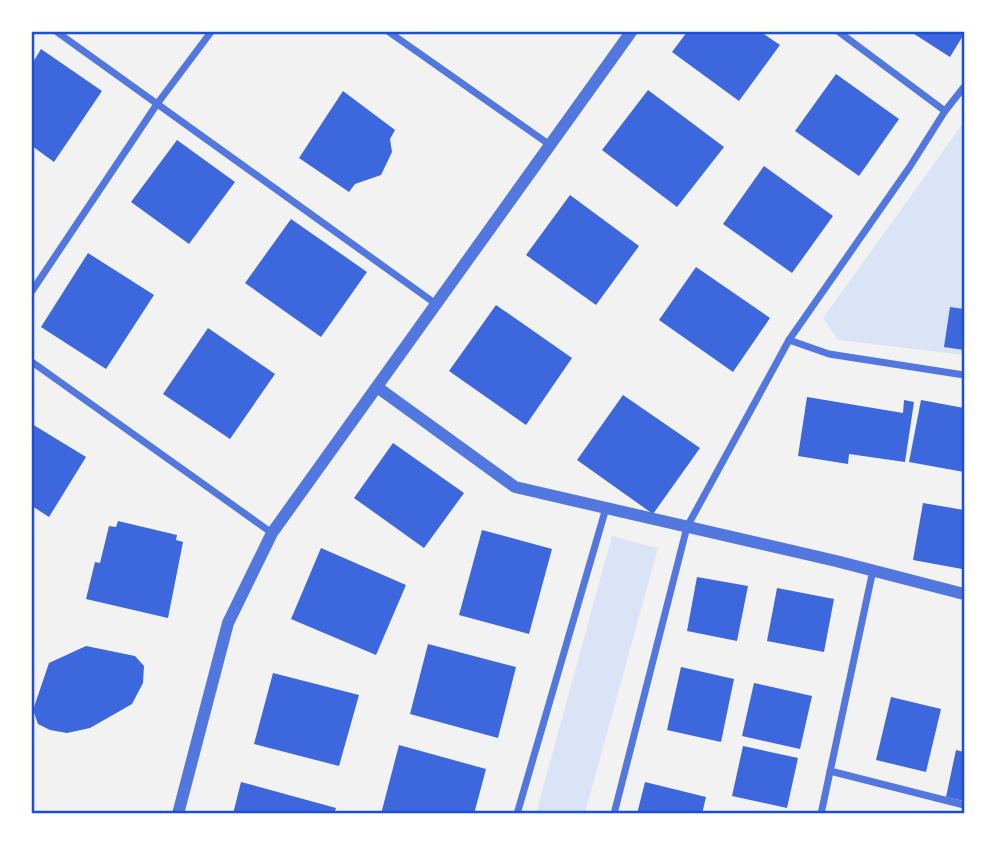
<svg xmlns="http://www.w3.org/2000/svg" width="996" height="845" font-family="Raleway,sans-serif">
  <rect width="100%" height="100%" fill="#f2f2f2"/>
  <g fill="#dbe4f7">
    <path d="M964,122V355L838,340L823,318Z"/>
    <path d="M612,536L658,548L585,813H536Z"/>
  </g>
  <g fill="#3d67dc">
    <path d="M687,32H761L780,45L739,101L672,52Z"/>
    <path d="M911,32H964V34L950,57Z"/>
    <path d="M41,49L102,91L54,162L32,146V64Z"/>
    <path d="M836,74L899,119L859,176L795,131Z"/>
    <path d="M648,90L724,147L677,207L602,150Z"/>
    <path d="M343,91L395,130L390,139L392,152L381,175L355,184L349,192L299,158Z"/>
    <path d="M177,140L235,182L189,244L131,202Z"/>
    <path d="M764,166L833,216L792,273L723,224Z"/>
    <path d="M570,195L639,246L596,305L526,255Z"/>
    <path d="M291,219L367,272L321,337L245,283Z"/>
    <path d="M88,253L154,295L106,369L41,327Z"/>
    <path d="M696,267L770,318L733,372L659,320Z"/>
    <path d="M496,305L572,358L526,425L449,371Z"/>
    <path d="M950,307L964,309V350L944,347Z"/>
    <path d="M208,328L275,374L230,439L163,394Z"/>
    <path d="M623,395L700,448L653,514L577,460Z"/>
    <path d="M807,397L903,413L904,400L914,402L905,462L849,454L848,464L798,456Z"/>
    <path d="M921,400L964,408V472L909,462Z"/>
    <path d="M32,424L86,457L49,517L32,506Z"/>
    <path d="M393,443L464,493L424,548L354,498Z"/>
    <path d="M923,503L964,510V550L962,569L913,560Z"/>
    <path d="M118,521L177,535L176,540L183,542L168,618L86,599L95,562L100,563L109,526L116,527Z"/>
    <path d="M482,530L552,549L529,634L459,615Z"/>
    <path d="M321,548L406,585L376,655L291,619Z"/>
    <path d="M697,577L748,586L737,641L687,631Z"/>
    <path d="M777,588L834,599L824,652L767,641Z"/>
    <path d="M428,644L516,667L498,738L410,714Z"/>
    <path d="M86,646L135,656L144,666L143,683L132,704L90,728L67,733L50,730L38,724L33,710L49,663Z"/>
    <path d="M681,667L734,679L721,742L667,730Z"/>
    <path d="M273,673L359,695L339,766L254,744Z"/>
    <path d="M754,683L812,696L800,749L742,736Z"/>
    <path d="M891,697L941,709L926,772L876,760Z"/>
    <path d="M399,745L486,769L474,814H381Z"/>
    <path d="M743,746L798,758L787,808L732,796Z"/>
    <path d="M956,750L964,752V801L946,797Z"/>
    <path d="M241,782L336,808L334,814H233Z"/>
    <path d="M645,782L706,797L702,814H637Z"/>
  </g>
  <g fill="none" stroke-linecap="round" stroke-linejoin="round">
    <g stroke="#5277de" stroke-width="7">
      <path d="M57,32L436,304"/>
      <path d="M389,32L550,145"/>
      <path d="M839,32L945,111"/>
      <path d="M32,291L157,104L211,32"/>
      <path d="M789,340L829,354L964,375"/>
      <path d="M32,362L272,533"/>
      <path d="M830,771L964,805"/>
      <path d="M517,814L606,508"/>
      <path d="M614,814L687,527L789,340L909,168L945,111L964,87"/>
      <path d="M821,814L873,570"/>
    </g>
    <g stroke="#5277de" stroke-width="12">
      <path d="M377,387L515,487L836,561L964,594"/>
      <path d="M178,814L228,623L272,533L631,32"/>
    </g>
  </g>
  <rect width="996" height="845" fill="none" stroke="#ffffff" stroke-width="66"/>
  <rect x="33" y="33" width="930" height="779" fill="none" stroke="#1d4ed8" stroke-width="2.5"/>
</svg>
